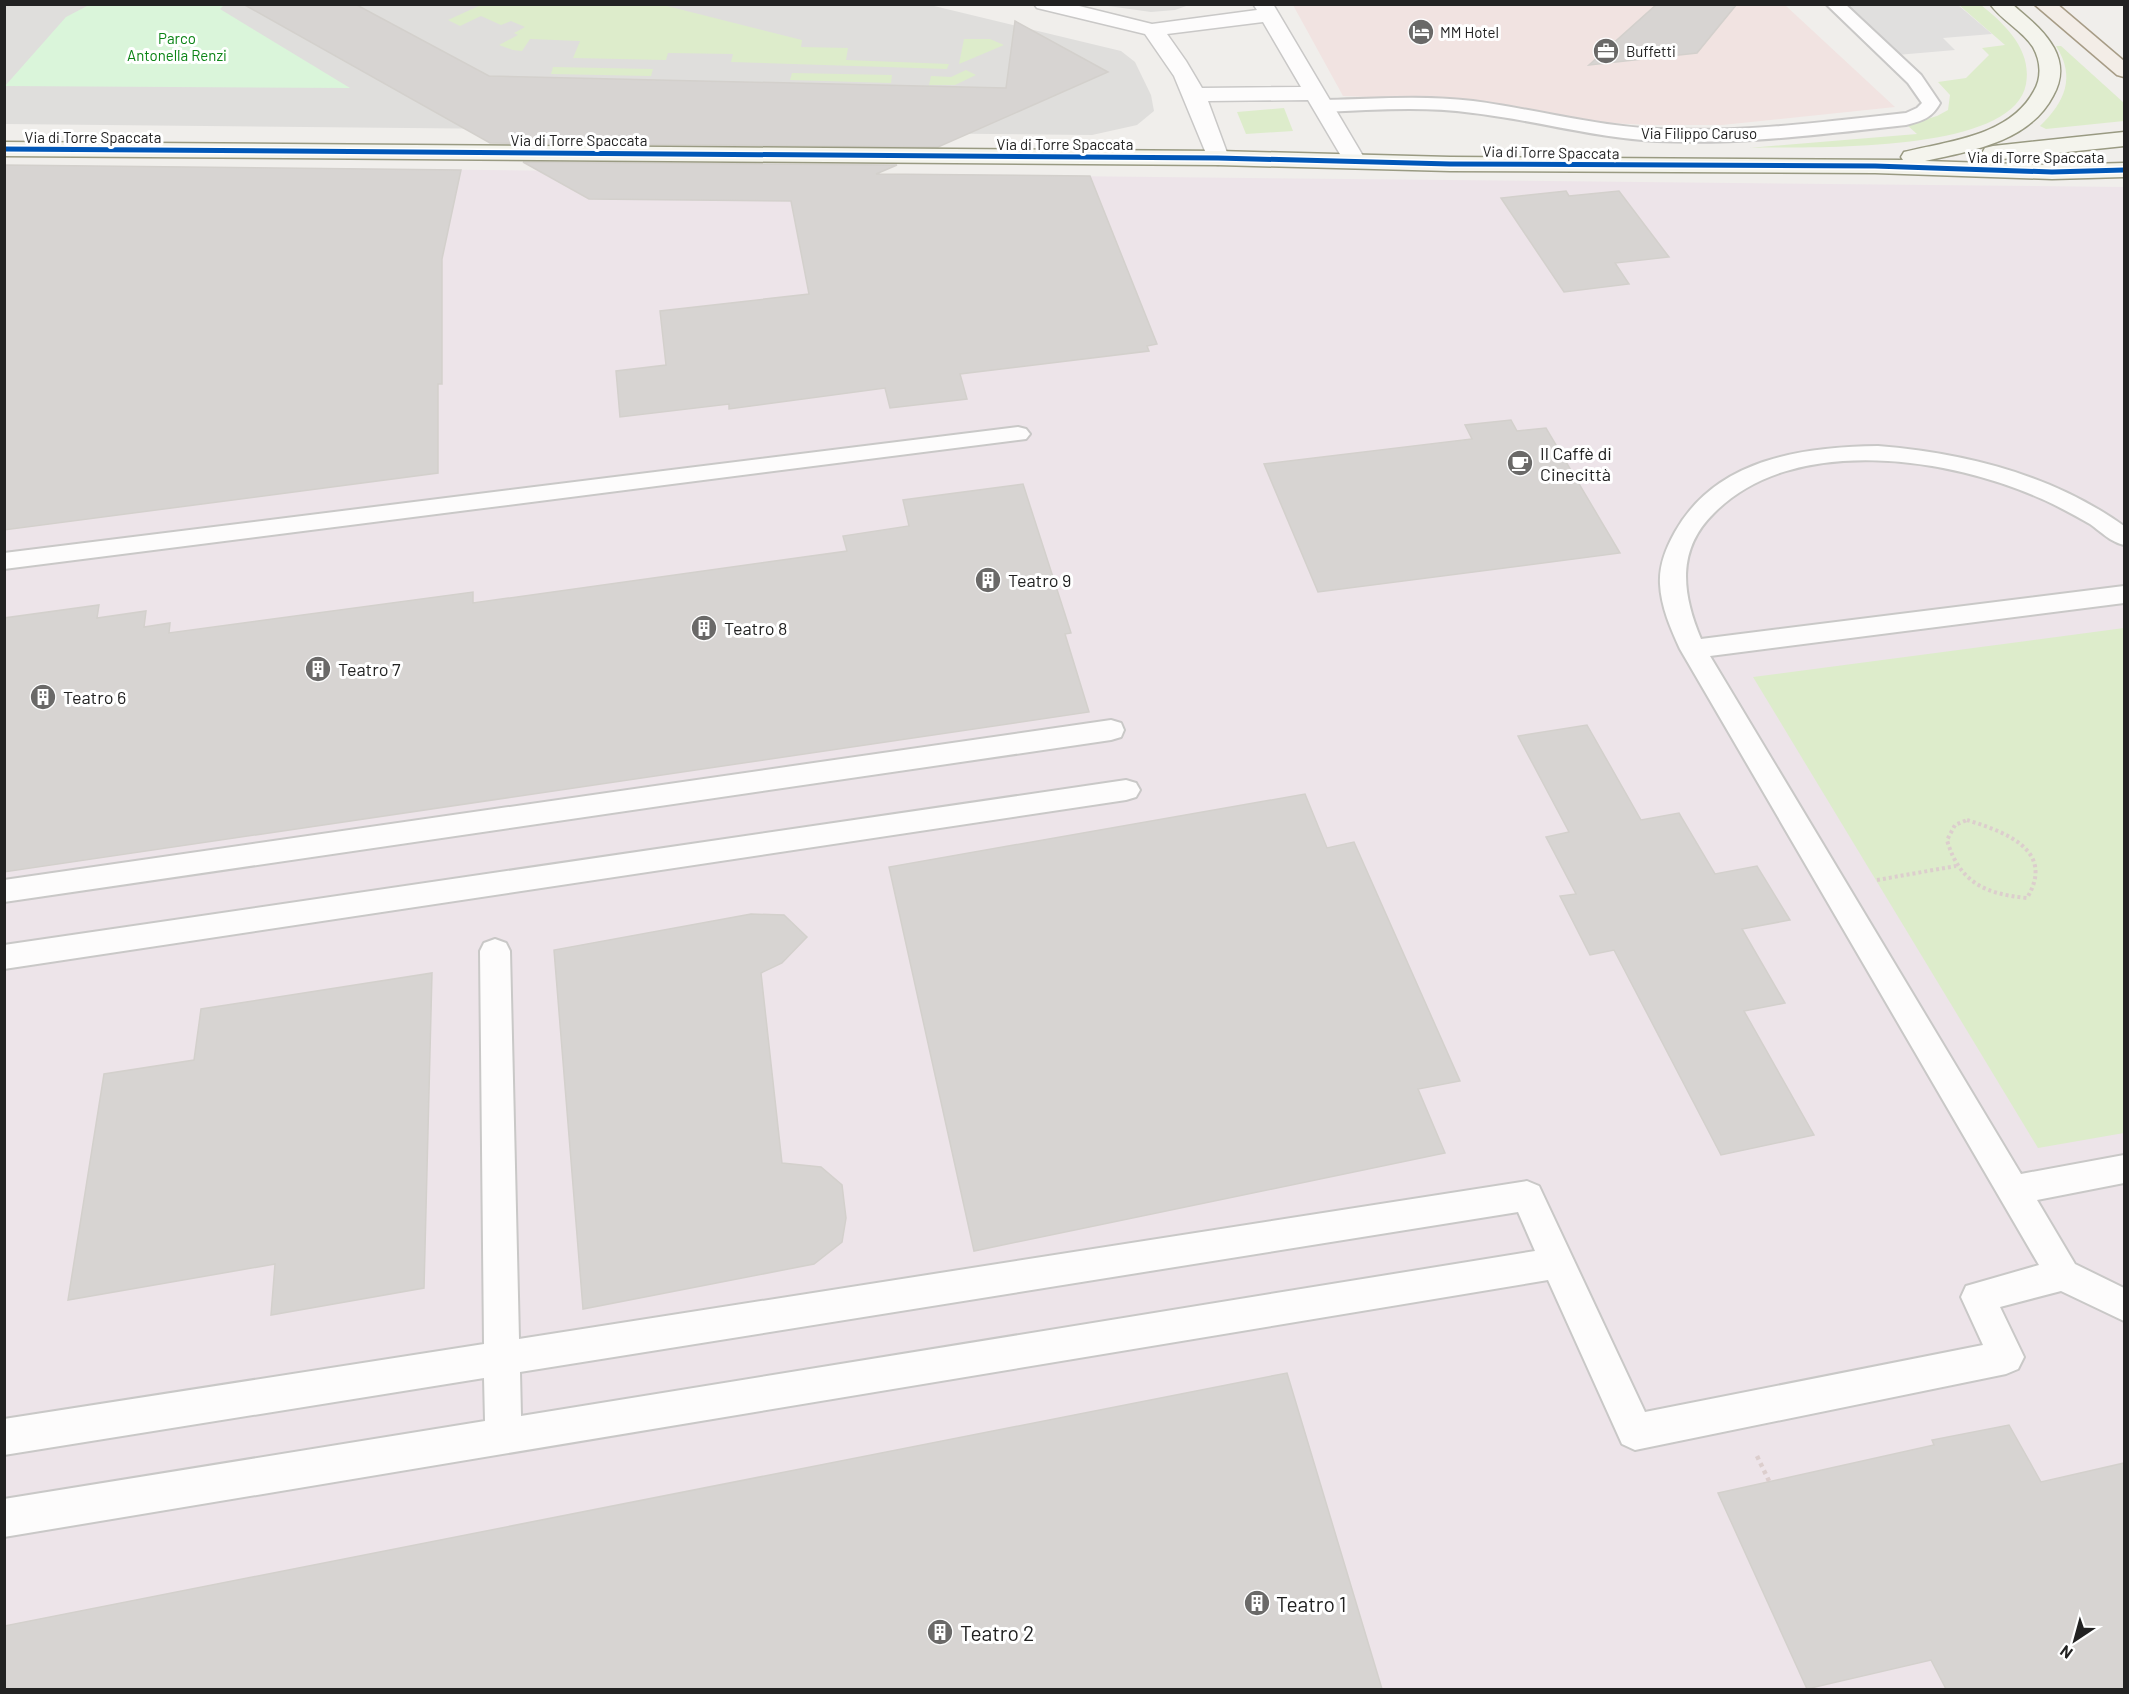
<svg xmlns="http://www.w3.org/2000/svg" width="2129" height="1694" font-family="Barlow,sans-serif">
  <rect width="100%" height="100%" fill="#f0eeeb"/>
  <g fill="#dfdedc">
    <path d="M5,4L930,5L1121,51L1135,62L1151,95L1154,111L1137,125L1092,135L5,124Z"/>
    <path d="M1101,5L1189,4V5L1175,10L1151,12Z"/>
  </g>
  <path fill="#f1e3e1" d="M1293,5H1785L1895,107L1722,125H1649L1589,122L1465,101L1343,96Z"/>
  <path fill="#ede4e9" d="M5,165L2124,187V1689L5,1690Z"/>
  <g fill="#ddeccb">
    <path d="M483,4L663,5L802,40L801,47L848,48L846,60L949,64L947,69L731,62L733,54L668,53L666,60L573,58L580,41L530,39L522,51L513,50L499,45L518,35L514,33L525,27L511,21L501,25L481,16L460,26L448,20Z"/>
    <path d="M1959,5H1981C2006,25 2032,50 2026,84C2013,156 1805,146 1748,148L1917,134L1907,125L1937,116L1948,110L1950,95L1938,82L1966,78L1989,55L1982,48L2005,45Z"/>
    <path d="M964,39H990L1004,45L959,64Z"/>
    <path d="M2056,46H2061L2124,103V121L2046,129L2040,126C2065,102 2076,77 2056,46Z"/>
    <path d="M553,67L653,69L651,76L551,74Z"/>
    <path d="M966,70L976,75L955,85H929L931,76L951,77Z"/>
    <path d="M792,73L892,75L891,83L790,80Z"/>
    <path d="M1284,108L1293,131L1246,134L1237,112Z"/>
    <path d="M2124,628V1133L2038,1148L1753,677Z"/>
  </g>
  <path fill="#daf5da" d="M225,4L220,9L350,88L5,86L66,17L89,5Z"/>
  <path fill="#e0dfde" d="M1839,5H1958L1992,34L1943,38L1955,50L1897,55Z"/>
  <g fill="#d7d4d2" stroke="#d3d0cc" stroke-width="1.5">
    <path d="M243,4H355L489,76L1006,88L1015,21L1108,72L938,147L490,143Z"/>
    <path d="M1657,4H1737L1697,53L1589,65Z"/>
    <path d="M523,162L897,165L876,174L1090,176L1157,344L1147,346L1149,351L960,374L967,399L890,408L885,388L729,409V404L620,417L616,371L666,365L660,311L809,294L791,201L589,199Z"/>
    <path d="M4,165L461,170L442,259V384H438V473L4,530Z"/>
    <path d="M1566,191L1569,196L1619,191L1669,257L1615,263L1629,284L1564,292L1501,198Z"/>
    <path d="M1511,420L1517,431L1546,428L1620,553L1318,592L1264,464L1472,439L1465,425Z"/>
    <path d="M1023,484L1071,633L1065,634L1089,712L4,872V618L99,605L97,618L146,611L144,627L170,623L169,633L473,592V603L847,551L843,536L909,526L903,500Z"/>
    <path d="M1587,725L1641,820L1679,813L1715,874L1757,866L1790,920L1742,929L1785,1003L1744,1011L1814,1135L1721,1155L1614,950L1590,955L1560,896L1576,894L1546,837L1569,832L1518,736Z"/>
    <path d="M1305,794L1327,848L1354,842L1460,1081L1418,1089L1445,1153L974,1251L889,867Z"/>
    <path d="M751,914L784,915L807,937L782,963L761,973L782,1163L821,1167L842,1185L846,1218L842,1242L814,1264L583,1309L554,950Z"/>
    <path d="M432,973L424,1288L271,1315L275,1264L68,1300L104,1074L194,1060L201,1009Z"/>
    <path d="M1287,1373L1382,1689H4V1626Z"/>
    <path d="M2009,1425L2041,1482L2124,1463V1689H1946L1931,1660L1807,1689L1718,1493L1934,1445L1932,1440Z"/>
  </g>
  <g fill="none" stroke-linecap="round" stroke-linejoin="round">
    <g stroke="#c9c8c7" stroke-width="4">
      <g id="lane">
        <path d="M1826,4H1845L1921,75L1940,103C1932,118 1922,121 1906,125C1824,134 1740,145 1657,141C1595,138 1534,120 1473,113C1423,106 1373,110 1323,112L1316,110L1314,106L1316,102L1323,100C1373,99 1423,95 1473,101C1534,109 1595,126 1657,129C1740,133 1824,122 1906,113L1917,108L1922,103L1908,83Z"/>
        <path d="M1018,427L1026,429L1030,434L1026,439L4,569V553Z"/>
        <path d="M1878,446C1965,453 2053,475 2124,526V545C2111,542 2101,532 2090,524C2074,515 2058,506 2042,499C1949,457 1793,433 1714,513C1676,550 1682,594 1701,639L2124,586V603L1710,656L2021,1174L2124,1155V1183L2037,1200L2075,1264L2124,1288V1321L2061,1291L2000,1307L2024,1357L2018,1369L2006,1374L1635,1450L1622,1444L1548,1280L4,1537V1499L485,1421L484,1378L4,1455V1419L484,1344L480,951L484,943L495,939L506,943L510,951L519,1339L1527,1181L1539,1186L1645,1412L1983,1345L1961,1297L1966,1286L2039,1265L1680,649C1671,629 1661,607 1660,584C1659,565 1666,548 1675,532C1716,459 1801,447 1878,446ZM1518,1212L1535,1251L521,1416L520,1372Z"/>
        <path d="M1111,720L1121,723L1124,730L1121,737L1111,740L4,902V880Z"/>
        <path d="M1126,780L1136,783L1140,790L1136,797L1126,800L4,969V945Z"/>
      </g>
    </g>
    <g stroke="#c9c8c7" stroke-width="3">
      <path id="street" d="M1034,4H1071L1152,24L1257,10L1253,4H1273L1366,161L1363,166L1355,168L1347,166L1308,100L1208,101L1229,158L1226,163L1218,165L1210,163L1174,76L1145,34L1037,8ZM1263,22L1301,87L1202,88L1186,61L1167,34Z"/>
    </g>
    <g stroke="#999a82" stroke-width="3">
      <g id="secondary">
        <path d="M1990,4H2012C2028,18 2044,30 2054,48C2063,65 2062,80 2053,96C2029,142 1971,151 1925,161L2052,165L2124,163V177L2052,179L1875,173L1450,171L1218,165L4,156V142L1218,151L1450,157L1903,160L1901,157L1904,152C1949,141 2010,136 2034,91C2042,78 2041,61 2033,47C2022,30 2002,21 1990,4Z"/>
        <path d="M2124,132V146L1993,160L1985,158L1982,153L1985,148L1993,146Z"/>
      </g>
    </g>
    <g stroke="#a79c86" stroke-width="3">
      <path id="primary" d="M2034,4H2057L2124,61V77L2117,75Z"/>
    </g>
    <g stroke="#dccecd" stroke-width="4" stroke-dasharray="3 3" stroke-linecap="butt">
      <path d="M1967,820C2005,832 2056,850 2027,898C1985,894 1959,882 1947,840L1955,825Z"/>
      <path d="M1877,880L1956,866"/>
    </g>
    <path stroke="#dccecd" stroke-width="4.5" stroke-dasharray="4 4" stroke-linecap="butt" d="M1757,1456L1769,1481"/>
    <use href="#lane" fill="#fdfcfc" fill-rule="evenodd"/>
    <use href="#street" fill="#fdfcfc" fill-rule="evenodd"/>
    <use href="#secondary" fill="#f4f4ed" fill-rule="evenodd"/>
    <use href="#primary" fill="#f3ede7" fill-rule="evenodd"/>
    <g stroke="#fff" stroke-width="8">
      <path id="cycleway" d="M4,149L1218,158L1450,164L1875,166L2052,172L2124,170"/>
    </g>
    <use href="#cycleway" stroke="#0057b8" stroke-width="5"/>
  </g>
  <defs>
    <g id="hotel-disc" transform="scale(1.35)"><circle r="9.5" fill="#6a6968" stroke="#fff"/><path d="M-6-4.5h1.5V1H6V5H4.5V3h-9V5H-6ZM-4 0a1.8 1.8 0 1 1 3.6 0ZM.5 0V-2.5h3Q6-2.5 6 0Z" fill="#fff"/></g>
    <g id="office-disc" transform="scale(1.35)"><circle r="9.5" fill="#6a6968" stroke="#fff"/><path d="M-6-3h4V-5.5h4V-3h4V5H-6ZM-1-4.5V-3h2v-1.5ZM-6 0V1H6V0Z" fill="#fff"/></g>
    <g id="cafe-disc" transform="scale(1.35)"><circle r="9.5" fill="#6a6968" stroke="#fff"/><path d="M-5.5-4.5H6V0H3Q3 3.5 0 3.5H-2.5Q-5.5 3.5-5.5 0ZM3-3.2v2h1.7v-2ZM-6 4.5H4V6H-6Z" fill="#fff"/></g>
    <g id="building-disc" transform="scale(1.35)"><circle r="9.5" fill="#6a6968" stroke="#fff"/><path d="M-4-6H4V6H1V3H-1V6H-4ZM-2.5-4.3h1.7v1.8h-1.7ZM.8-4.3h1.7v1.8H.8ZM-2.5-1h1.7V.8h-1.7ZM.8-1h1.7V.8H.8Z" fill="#fff"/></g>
  </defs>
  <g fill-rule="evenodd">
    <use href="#hotel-disc" x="1421" y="32"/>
    <use href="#office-disc" x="1606" y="51"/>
    <use href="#cafe-disc" x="1520" y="463"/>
    <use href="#building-disc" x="988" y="580"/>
    <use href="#building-disc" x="704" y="628"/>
    <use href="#building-disc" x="318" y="669"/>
    <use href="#building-disc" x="43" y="697"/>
    <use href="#building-disc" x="1257" y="1603"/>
    <use href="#building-disc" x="940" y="1632"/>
  </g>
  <g text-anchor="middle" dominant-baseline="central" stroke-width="6" stroke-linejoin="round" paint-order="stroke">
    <g font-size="15" fill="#222" stroke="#fff" text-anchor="start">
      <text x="1440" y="32">MM Hotel</text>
      <text x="1626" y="51">Buffetti</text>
    </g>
    <g font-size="15" fill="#0c8416" stroke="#fff">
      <text x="177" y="38">Parco<tspan x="177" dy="17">Antonella Renzi</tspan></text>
    </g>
    <g font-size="15" fill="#222" stroke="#fff">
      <text x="1699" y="133">Via Filippo Caruso</text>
      <text x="93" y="137">Via di Torre Spaccata</text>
      <text x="579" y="140">Via di Torre Spaccata</text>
      <text x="1065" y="144">Via di Torre Spaccata</text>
      <text transform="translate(1551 152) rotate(1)">Via di Torre Spaccata</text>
      <text x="2036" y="157">Via di Torre Spaccata</text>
    </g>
    <g font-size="18" fill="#222" stroke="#fff" text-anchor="start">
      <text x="1540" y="453">Il Caffè di<tspan x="1540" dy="21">Cinecittà</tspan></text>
      <text x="1008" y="580">Teatro 9</text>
      <text x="724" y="628">Teatro 8</text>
      <text x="338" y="669">Teatro 7</text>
      <text x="63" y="697">Teatro 6</text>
    </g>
    <g font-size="21" fill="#222" stroke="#fff" text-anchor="start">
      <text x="1276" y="1603">Teatro 1</text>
      <text x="960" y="1632">Teatro 2</text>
    </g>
  </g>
  <rect width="2129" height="1694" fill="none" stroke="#222222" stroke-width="12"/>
  <g transform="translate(2075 1640) rotate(216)" stroke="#ffffff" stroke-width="4.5" paint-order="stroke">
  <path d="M0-4.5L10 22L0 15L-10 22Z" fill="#222222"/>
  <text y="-9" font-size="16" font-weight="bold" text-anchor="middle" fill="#222222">N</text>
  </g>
</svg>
